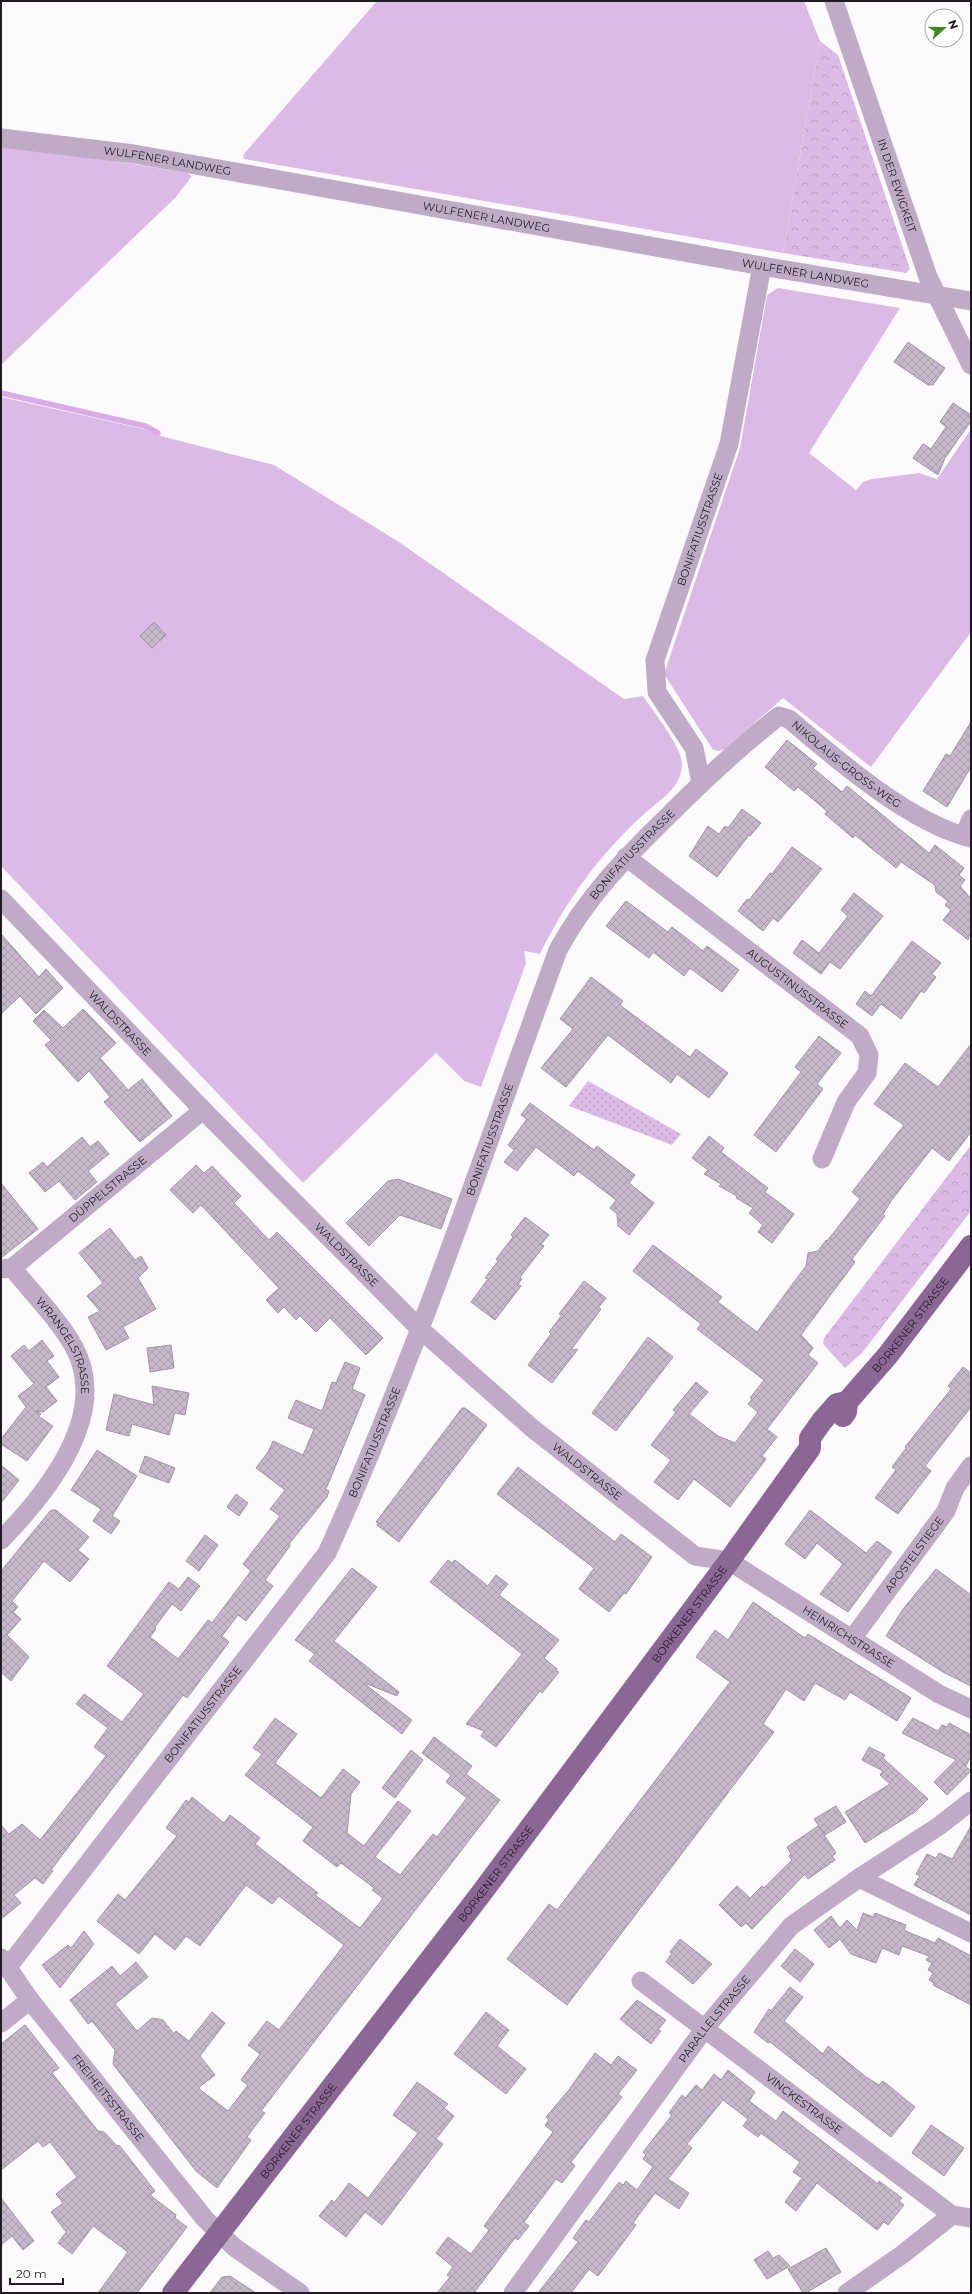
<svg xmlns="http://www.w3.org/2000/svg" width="972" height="2294" font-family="Montserrat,sans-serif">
  <defs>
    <pattern id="forest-crowns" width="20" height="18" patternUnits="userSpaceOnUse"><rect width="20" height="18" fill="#dbbbe5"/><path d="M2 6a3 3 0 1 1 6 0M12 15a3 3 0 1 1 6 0" fill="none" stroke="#bca0c4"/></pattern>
    <pattern id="park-dots" width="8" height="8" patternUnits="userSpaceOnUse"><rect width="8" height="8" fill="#dbbbe5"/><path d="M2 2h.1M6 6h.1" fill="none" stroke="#bca0c4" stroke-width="1.8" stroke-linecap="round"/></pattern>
    <pattern id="building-cross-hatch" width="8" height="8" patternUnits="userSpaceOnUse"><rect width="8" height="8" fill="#c6b7ca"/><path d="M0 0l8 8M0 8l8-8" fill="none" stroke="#aa9dad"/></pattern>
  </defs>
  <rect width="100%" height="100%" fill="#fdfafe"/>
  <g fill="#dbbbe5">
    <path d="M377,1H804L820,41L783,253L244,159L243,155Z"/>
    <path d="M1,146L109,160L187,173L192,176L176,197L1,365Z"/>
    <path d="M778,288L900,308L809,453L856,490L863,482L872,479L919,473L937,479L971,429V632L871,767L783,698L725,749L719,751L713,750L664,674L740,448L767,295Z"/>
    <path d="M1,397L144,429L157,435L274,465L399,542L624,699L643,696C653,711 682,747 682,764C682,788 658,801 643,815C599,855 566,901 540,954L524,951L526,963L481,1087L464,1081L436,1053L303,1183L1,866Z"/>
  </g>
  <g fill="url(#forest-crowns)">
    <path d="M820,41L838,55L910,269L906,273L783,253Z"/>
    <path d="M971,1145V1211L862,1353L845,1368L823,1344L824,1338Z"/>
  </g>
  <path fill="url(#park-dots)" d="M588,1081L681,1134L672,1145L569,1106Z"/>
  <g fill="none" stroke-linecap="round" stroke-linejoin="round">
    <path stroke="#daace7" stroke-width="5.5" d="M1,393L145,426L158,433"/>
  </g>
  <g fill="url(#building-cross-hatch)" stroke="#a193a5">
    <path d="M908,342L945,368L933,385H928L894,362Z"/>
    <path d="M953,403L971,415V421L945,458L938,475L913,458L923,444L931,449L946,427L940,422Z"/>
    <path d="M154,622L166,635L152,648L140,636Z"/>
    <path d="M971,722V767L947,807L923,791L946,754L950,756Z"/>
    <path d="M787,740L817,764L813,768L842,792L847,786L929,853L935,845L964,868L959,875L965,880L960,886L971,899V929L968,940L943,920L951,910L945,905L948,901L936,892L935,885L901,862L896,868L855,835L853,838L825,814L827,811L798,787L794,791L765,767Z"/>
    <path d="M742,809L761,823L750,836L749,835L717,877L689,856L708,826L719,834L725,826L728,828Z"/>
    <path d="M792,847L822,869L778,922L773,918L763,931L738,911L747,899L749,900L770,873L772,874Z"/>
    <path d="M854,893L883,916L840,969L830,962L821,974L793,953L802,940L819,953L848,916L841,910Z"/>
    <path d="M626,901L668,932L672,927L703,951L707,946L739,970L722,992L690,968L684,976L653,952L649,958L606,926Z"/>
    <path d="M1,934L39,977L46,969L63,988L36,1014L20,996L1,1014Z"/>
    <path d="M912,941L941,963L932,974L936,977L924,993L921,991L901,1019L881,1004L872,1016L856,1004L865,991L871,996Z"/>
    <path d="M591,977L623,1001L620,1005L690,1057L696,1049L728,1073L709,1098L677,1074L671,1083L608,1035L566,1087L541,1068L573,1029L560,1019Z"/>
    <path d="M83,1009L116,1043L100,1058L128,1090L142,1079L172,1116L140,1142L104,1102L110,1097L89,1071L78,1082L45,1045L51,1040L33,1021L44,1010L63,1028Z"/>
    <path d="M819,1036L841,1053L817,1084L823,1089L776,1152L754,1135L801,1072L795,1067Z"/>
    <path d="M971,1044V1132L949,1161L932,1148L891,1201L883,1214L885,1216L852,1259L855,1262L801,1335L813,1348L808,1355L818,1363L767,1429L777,1437L762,1456L766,1459L730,1507L694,1479L678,1500L654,1482L671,1460L651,1445L676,1412L673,1410L678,1404L696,1382L708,1392L689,1414L718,1436L735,1443L758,1412L748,1404L752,1399L750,1398L764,1380L697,1329L701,1324L633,1271L653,1245L722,1297L718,1302L757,1332L806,1266L808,1253L818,1251L826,1240L827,1241L860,1199L852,1192L904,1125L874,1104L883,1092L905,1063L938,1087Z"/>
    <path d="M530,1103L594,1150L597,1146L635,1175L629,1183L654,1203L629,1235L618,1226L617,1214L610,1208L616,1200L578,1171L574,1176L536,1147L517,1171L504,1162L514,1150L508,1145L527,1119L521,1115Z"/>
    <path d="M709,1136L724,1148L721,1152L768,1188L765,1192L794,1214L772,1243L758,1232L763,1225L749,1213L753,1208L736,1198L737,1196L719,1186L721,1184L704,1174L708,1170L692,1158Z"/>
    <path d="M82,1137L90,1147L98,1141L109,1154L88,1171L97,1182L75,1200L59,1181L45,1192L29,1173L43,1162L47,1167Z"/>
    <path d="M196,1165L204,1173L212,1166L241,1196L234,1203L269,1240L277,1232L383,1338L366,1355L330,1318L316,1332L300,1316L296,1320L284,1307L278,1313L266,1300L279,1288L201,1205L193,1213L170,1190Z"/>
    <path d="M398,1179L452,1199L441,1229L400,1215L369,1246L346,1223L388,1181Z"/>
    <path d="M1,1183L38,1229L1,1258Z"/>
    <path d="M525,1217L549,1235L541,1244L544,1246L520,1277L522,1279L518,1284L521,1286L495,1320L471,1302L488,1279L485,1278L498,1261L496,1259L513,1237L511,1235Z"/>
    <path d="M110,1228L135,1260L141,1256L148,1268L138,1278L156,1309L123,1327L129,1338L106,1350L88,1317L100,1311L87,1296L103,1283L79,1253Z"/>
    <path d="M584,1281L606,1298L598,1308L601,1309L571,1350L578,1349L552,1383L528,1365L551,1334L549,1332L562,1315L559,1314Z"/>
    <path d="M648,1337L673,1357L616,1431L592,1413Z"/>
    <path d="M42,1340L54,1356L47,1361L59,1377L46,1387L57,1401L43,1412L36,1411L41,1414L38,1416L53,1426L27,1461L1,1444V1439L26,1407L18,1396L34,1384L11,1356L24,1345L29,1351Z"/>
    <path d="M171,1345L174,1368L150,1372L147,1348Z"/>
    <path d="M345,1362L360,1368L352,1389L365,1395L326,1489L329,1491L327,1497L289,1544L290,1546L265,1580L273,1586L246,1621L238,1615L222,1636L229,1642L187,1698L183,1695L51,1870L53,1871L43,1884L35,1878L14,1895L21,1903L1,1919V1825L9,1834L22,1824L40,1840L106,1756L94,1747L108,1728L76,1704L84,1694L122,1722L144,1694L107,1666L169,1582L179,1589L188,1577L200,1586L181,1611L172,1604L155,1627L156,1629L150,1637L178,1659L208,1620L212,1623L251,1571L243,1564L280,1516L270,1509L285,1490L256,1468L268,1452L273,1441L303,1455L314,1429L288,1418L296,1400L322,1411L332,1382L336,1383Z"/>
    <path d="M963,1367L971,1373V1407L925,1466L931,1471L898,1514L875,1498L896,1470L892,1467L906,1448L905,1447L951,1389L948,1386Z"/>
    <path d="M152,1386L189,1393L185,1415L175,1413L169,1435L132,1424L129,1436L106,1430L114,1394L154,1405Z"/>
    <path d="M462,1408H465L487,1425L399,1542L377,1525L378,1523L376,1522Z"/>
    <path d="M97,1450L137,1476L112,1516L120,1521L111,1534L93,1521L101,1509L71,1490Z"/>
    <path d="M145,1456L175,1468L169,1483L139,1472Z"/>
    <path d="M1,1465L19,1480L1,1503Z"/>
    <path d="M518,1467L615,1542L621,1534L652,1557L626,1594L624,1593L609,1612L579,1589L594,1568L497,1494Z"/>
    <path d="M236,1494L248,1503L239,1516L227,1507Z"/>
    <path d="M51,1510H56L89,1537L78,1550L89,1559L70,1582L44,1561L12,1601L18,1607L13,1612L21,1619L7,1635L29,1657L11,1681L1,1672V1571Z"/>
    <path d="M810,1510L866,1553L877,1541L892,1552L848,1612L820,1594L843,1564L817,1543L805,1559L785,1544Z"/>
    <path d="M205,1535L218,1545L199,1571L186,1561Z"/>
    <path d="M448,1560L452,1563L455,1560L488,1586L496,1575L508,1584L499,1595L559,1640L544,1658L557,1669L556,1671L559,1672L542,1693L540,1691L496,1747L481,1736L484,1731L466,1724L522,1654L430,1582Z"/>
    <path d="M352,1568L377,1587L334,1641L399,1692L397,1696L367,1684L366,1685L412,1720L402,1734L309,1661L315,1654L295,1640Z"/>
    <path d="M936,1569L971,1595V1686L943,1672L886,1636L903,1609Z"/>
    <path d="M753,1602L805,1638L808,1634L911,1698L897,1721L850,1692L845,1700L815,1683L804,1701L786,1689L763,1724L774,1732L567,2005L507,1959L549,1904L557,1910L730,1682L696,1657L715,1630L728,1640Z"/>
    <path d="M275,1718L297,1734L275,1763L321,1798L343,1769L360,1782L351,1794L347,1833L364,1846L398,1801L411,1811L375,1857L400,1875L433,1834L437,1837L467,1798L446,1782L451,1775L422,1753L434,1737L472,1766L466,1774L500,1800L261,2111L265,2113L247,2137L251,2140L217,2188L196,2171L113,2064L115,2050L92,2021L88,2024L70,2000L112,1966L120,1976L136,1962L148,1977L115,2004L137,2031L152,2018L163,2020L174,2034L176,2031L189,2041L212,2012L225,2023L200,2056L215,2075L198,2088L228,2111L248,2085L241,2080L260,2054L248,2045L267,2021L279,2030L344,1945L279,1896L272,1904L246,1885L200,1946L186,1936L175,1950L155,1934L139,1954L97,1921L118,1894L125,1900L177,1836L166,1828L186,1800L189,1802L192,1797L224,1823L230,1815L260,1838L255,1844L318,1893L315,1895L360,1928L383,1898L372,1890L374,1888L341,1863L337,1867L303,1841L313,1827L245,1775L262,1754L253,1748Z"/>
    <path d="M913,1718L938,1731L942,1725L947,1727L949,1723L971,1735V1755L966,1766L964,1765L971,1771L947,1795L934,1782L956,1760L902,1733Z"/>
    <path d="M869,1747L885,1755L883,1758L928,1799L915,1812L865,1843L845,1812L890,1784L880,1775L883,1771L862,1760Z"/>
    <path d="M411,1750L423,1760L395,1798L382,1788Z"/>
    <path d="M836,1806L846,1822L825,1835L814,1819Z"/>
    <path d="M818,1826L836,1853L832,1856L835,1860L808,1879L805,1874L752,1929L746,1923L741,1927L719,1905L737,1886L750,1898L762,1886L764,1888L792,1860L789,1856L791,1854L787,1847Z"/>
    <path d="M971,1826V1915L914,1885L920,1876L916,1874L927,1854L936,1858L939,1853L952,1859Z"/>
    <path d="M863,1913L873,1917L875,1913L906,1925L904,1930L908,1932L935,1943L938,1938L971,1956V2005L933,1985L934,1983L929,1980L933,1973L928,1970L932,1963L926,1960L929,1956L902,1946L899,1955L882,1948L876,1963L851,1954L840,1939L829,1948L814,1930L831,1916L840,1928L847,1920L857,1930Z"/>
    <path d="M84,1931L94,1944L60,1988L42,1965L68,1945L71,1948Z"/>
    <path d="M680,1939L712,1964L693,1984L666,1962L672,1953L670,1952Z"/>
    <path d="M795,1949L814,1964L800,1982L781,1966Z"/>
    <path d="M790,1987L803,1997L784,2021L823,2054L828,2046L866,2077L879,2085L883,2081L915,2107L891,2137L770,2042L768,2043L754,2032L769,2009L771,2011Z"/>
    <path d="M637,2000L666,2020L658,2030L661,2031L651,2044L620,2019Z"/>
    <path d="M486,2012L509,2030L497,2046L526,2069L506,2094L454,2054Z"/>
    <path d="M25,2025L59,2068L52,2073L98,2131L104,2132L117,2146L119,2145L155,2191L150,2195L176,2215L175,2218L187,2227L137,2293H98L128,2252L93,2226L72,2254L58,2243L66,2232L51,2212L63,2203L56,2194L77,2177L50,2142L43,2147L38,2141L1,2170V2044Z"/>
    <path d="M595,2053L611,2065L618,2056L637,2070L618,2094L622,2097L571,2162L575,2166L562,2183L556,2179L524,2222L529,2226L518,2240L515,2238L474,2293H437L450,2277L447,2275L453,2267L436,2253L448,2237L471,2254L489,2230L484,2226L553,2132L545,2125L549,2120L546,2117L568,2091Z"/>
    <path d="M728,2070L755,2092L749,2101L776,2121L783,2111L878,2184L879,2181L902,2198L899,2201L904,2205L888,2225L884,2222L877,2230L817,2183L796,2211L785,2202L802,2178L793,2172L800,2162L761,2133L758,2137L743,2126L748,2119L723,2100L687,2144L692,2148L668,2179L689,2193L679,2209L655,2193L633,2223L636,2225L598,2276L589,2269L571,2293H538L578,2242L573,2238L586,2220L589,2222L619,2182L623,2185L626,2181L637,2190L653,2167L643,2159L646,2155L643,2152L672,2115L669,2113L682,2095L685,2098L696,2085L702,2090L714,2074L721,2080Z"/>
    <path d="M417,2082L448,2104L444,2108L454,2116L436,2139L443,2144L382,2225L365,2212L346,2237L319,2216L332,2200L334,2203L349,2183L368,2198L418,2133L393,2115Z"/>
    <path d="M931,2125L964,2148L944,2176L912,2153Z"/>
    <path d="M1,2198L34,2241L23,2250L12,2236L1,2245Z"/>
    <path d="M826,2248L841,2272L806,2293H803L788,2269Z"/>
    <path d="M768,2251L773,2258L779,2255L790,2266L767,2279L754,2260Z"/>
    <path d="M230,2276L256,2293H210L222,2277Z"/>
  </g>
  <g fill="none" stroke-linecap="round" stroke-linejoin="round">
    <g stroke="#bfabc5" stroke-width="19">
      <path id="s1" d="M834,1L928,277L971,365"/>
      <path id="s2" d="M1,138L134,154L762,266L971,301"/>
      <path id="s3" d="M701,783L694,748L657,692L655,660L729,444L762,266"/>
      <path d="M964,836L971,819"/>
      <path id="s4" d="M626,857L860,1036L869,1055L867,1073L846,1102L822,1159"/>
      <path id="s5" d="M1,899L203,1110L420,1329L532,1428L695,1556L729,1561L939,1694L971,1709"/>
      <path id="s6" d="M12,1268L203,1110"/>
      <path id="s7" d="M1,1269L12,1268C32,1292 59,1320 74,1347C111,1415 46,1494 1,1540"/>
      <path id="s8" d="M852,1639L946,1511L955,1488L971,1466"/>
      <path d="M859,1878L971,1933"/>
      <path id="s9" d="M1,1958L30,2000L205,2219L234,2247L300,2293"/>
      <path id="s10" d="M8,1967L327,1553C416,1357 484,1152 558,950C586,898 625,858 667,817C703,781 739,747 779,716L789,719C837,760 910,823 971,838"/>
      <path id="s11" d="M641,1981L952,2215L971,2218"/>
      <path d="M1,2023L30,2000"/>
      <path id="s12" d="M513,2293L705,2028L791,1926L859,1878L939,1826L971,1801"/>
      <path d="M847,2293L903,2254L952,2215"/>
    </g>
    <g stroke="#8b6795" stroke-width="22">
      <path id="s13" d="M843,1416L846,1412L847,1402L888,1355L971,1246"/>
      <path id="s14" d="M173,2293L480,1895L729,1561L810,1448V1438L822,1421L837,1404L847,1402"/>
    </g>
  </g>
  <g text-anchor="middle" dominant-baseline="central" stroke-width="3" stroke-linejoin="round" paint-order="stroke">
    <g font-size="11" fill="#211b22" stroke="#fff">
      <text stroke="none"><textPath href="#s2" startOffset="168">WULFENER LANDWEG</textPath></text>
      <text stroke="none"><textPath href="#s1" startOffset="195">IN DER EWIGKEIT</textPath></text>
      <text stroke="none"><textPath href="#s2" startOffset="492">WULFENER LANDWEG</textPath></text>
      <text stroke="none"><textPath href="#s2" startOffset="816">WULFENER LANDWEG</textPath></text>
      <text stroke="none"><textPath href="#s3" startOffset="273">BONIFATIUSSTRASSE</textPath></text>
      <text stroke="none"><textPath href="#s10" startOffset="1576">NIKOLAUS-GROSS-WEG</textPath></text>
      <text stroke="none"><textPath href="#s10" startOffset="1290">BONIFATIUSSTRASSE</textPath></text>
      <text stroke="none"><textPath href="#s4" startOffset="216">AUGUSTINUSSTRASSE</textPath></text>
      <text stroke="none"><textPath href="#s5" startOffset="172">WALDSTRASSE</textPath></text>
      <text stroke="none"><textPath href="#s10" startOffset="967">BONIFATIUSSTRASSE</textPath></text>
      <text stroke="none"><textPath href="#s6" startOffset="124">DÜPPELSTRASSE</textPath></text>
      <text stroke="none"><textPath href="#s5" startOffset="496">WALDSTRASSE</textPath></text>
      <text stroke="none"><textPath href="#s13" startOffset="115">BORKENER STRASSE</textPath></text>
      <text stroke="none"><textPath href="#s7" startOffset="106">WRANGELSTRASSE</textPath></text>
      <text stroke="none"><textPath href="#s10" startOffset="643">BONIFATIUSSTRASSE</textPath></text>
      <text stroke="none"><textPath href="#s5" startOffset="820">WALDSTRASSE</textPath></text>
      <text stroke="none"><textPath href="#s8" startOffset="105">APOSTELSTIEGE</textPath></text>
      <text stroke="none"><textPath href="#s14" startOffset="853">BORKENER STRASSE</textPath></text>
      <text stroke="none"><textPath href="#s5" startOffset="1133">HEINRICHSTRASSE</textPath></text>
      <text stroke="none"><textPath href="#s10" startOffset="319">BONIFATIUSSTRASSE</textPath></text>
      <text stroke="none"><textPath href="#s14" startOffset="529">BORKENER STRASSE</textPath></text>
      <text stroke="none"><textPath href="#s12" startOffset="340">PARALLELSTRASSE</textPath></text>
      <text stroke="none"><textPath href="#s9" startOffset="176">FREIHEITSSTRASSE</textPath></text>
      <text stroke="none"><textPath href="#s11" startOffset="204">VINCKESTRASSE</textPath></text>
      <text stroke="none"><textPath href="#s14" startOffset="205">BORKENER STRASSE</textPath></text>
    </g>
  </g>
  <rect width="972" height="2294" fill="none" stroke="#211b22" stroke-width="4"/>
  <g transform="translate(944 28) rotate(69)"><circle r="19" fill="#ffffff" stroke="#a6a4a7"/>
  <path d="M0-3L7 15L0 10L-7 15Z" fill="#42862a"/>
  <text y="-6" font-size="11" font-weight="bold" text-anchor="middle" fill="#211b22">N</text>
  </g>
  <path d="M10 2278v6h53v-6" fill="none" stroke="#211b22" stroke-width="2"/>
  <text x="16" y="2278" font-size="12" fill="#211b22" stroke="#ffffff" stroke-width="3" paint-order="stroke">20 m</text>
</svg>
